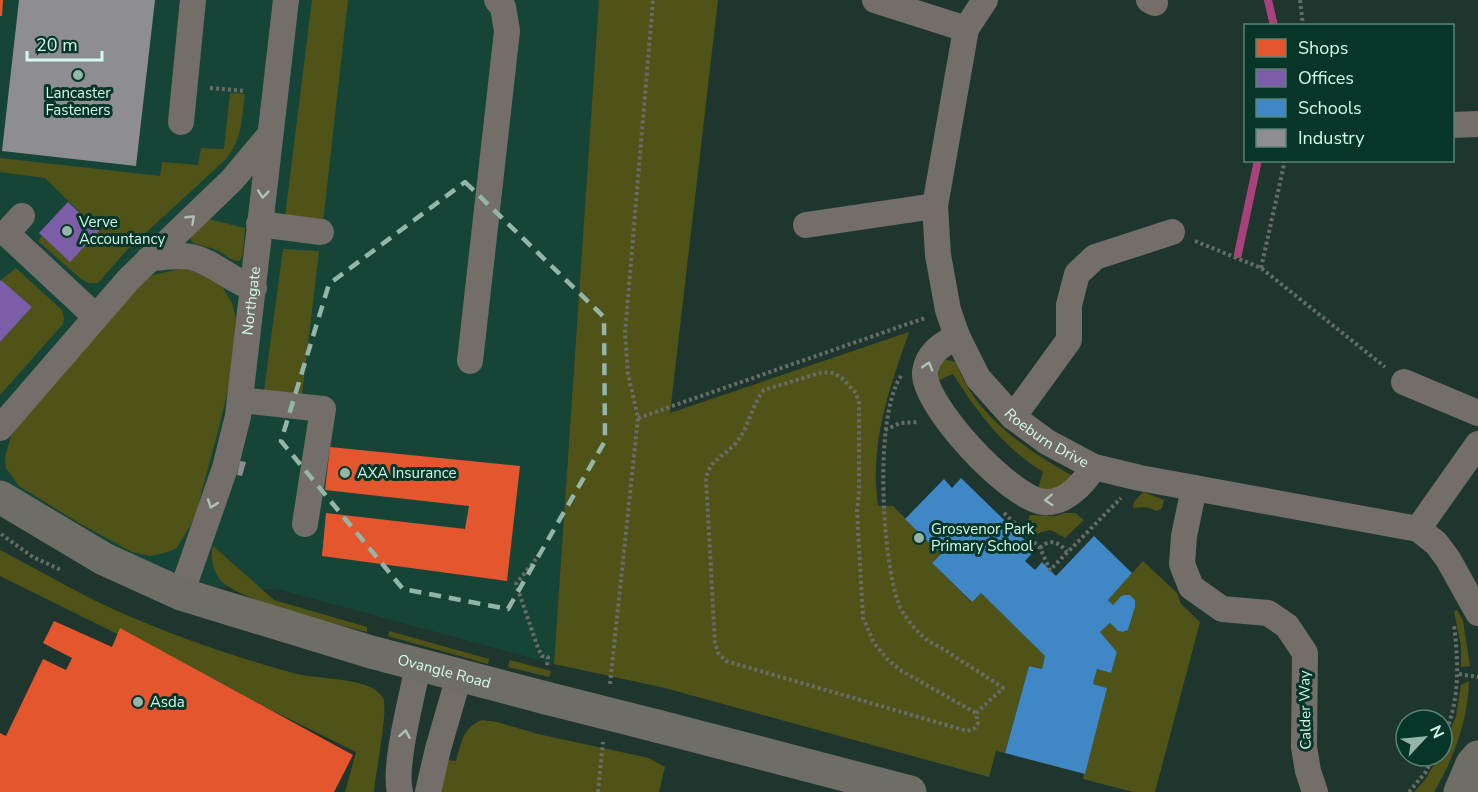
<svg xmlns="http://www.w3.org/2000/svg" width="1478" height="792" font-family="'Nunito Sans',sans-serif">
  <rect width="100%" height="100%" fill="#1e362e"/>
  <path fill="#164537" d="M0,0H599L554,664L281,590L205,586L57,523L0,486Z"/>
  <g fill="#505318">
    <path d="M312,0H348L323,222L285,217Z"/>
    <path d="M599,0H718L670,413L909,332C894,376 877,421 876,469C875,481 877,494 878,506H893L941,554L932,563L971,602L981,593L1045,656L1042,669L1029,666L1005,753L996,751L989,777L665,688L554,664Z"/>
    <path d="M230,93L245,94C241,121 243,137 226,159L126,251L98,283H88L81,279L38,241L42,236L70,261L98,230L45,178L0,172V158L160,176L162,162L198,165L201,148L224,149Z"/>
    <path d="M208,219L245,228L243,253L240,261C229,261 224,252 214,249C206,246 198,246 191,241L190,236Z"/>
    <path d="M283,249L319,251L302,395L264,391Z"/>
    <path d="M16,268L62,310L64,318L63,324L0,395V342L32,307L1,280Z"/>
    <path d="M183,268L211,278L223,288L232,303L236,318L229,386L219,427L195,517L177,548L165,553L150,556L132,552L79,523L19,486L6,468L5,457L12,433L141,283L153,275Z"/>
    <path d="M943,359L956,362C974,415 1026,450 1073,476L1063,487L1037,492L1043,472C1004,448 977,412 953,374L937,381L939,369Z"/>
    <path d="M1143,492L1164,500L1162,508L1157,511L1146,507L1133,508L1134,502Z"/>
    <path d="M1064,513H1075L1084,520L1065,538L1051,530L1041,532L1035,536L1026,525L1030,515L1056,516Z"/>
    <path d="M213,546L274,600L367,627V632C335,623 242,602 221,581C213,571 210,558 213,546Z"/>
    <path d="M0,550C39,570 77,593 117,611C174,636 234,657 293,673C316,680 371,676 383,698C389,708 375,775 374,792H345L356,752L0,576Z"/>
    <path d="M1143,561L1177,593L1181,604L1200,622L1155,792H1133L1083,779L1107,688L1093,684L1097,669L1111,673L1117,652L1100,632L1110,623C1116,629 1119,635 1128,630L1135,607V600L1130,595L1121,596L1113,605L1108,600Z"/>
    <path d="M1457,610L1463,621L1470,666L1461,667V646L1454,611Z"/>
    <path d="M389,631L489,659L488,664L388,636Z"/>
    <path d="M510,660L551,671L549,677L508,667Z"/>
    <path d="M1469,681C1468,720 1454,758 1434,792H1414L1425,780L1439,756H1442V750L1456,716L1461,685Z"/>
    <path d="M482,720L497,722L538,734L649,758L665,767L659,792H438L445,760L456,761C462,742 462,728 482,720Z"/>
  </g>
  <g fill="#e4572e">
    <path d="M0,0H3L2,16H0Z"/>
    <path d="M330,447L520,466L507,581L322,556L326,513L465,529L469,506L325,490Z"/>
    <path d="M54,621L112,647L120,628L353,755L334,792H0V733L6,736L43,659L66,670L72,658L43,643Z"/>
  </g>
  <g fill="#7b5ea7">
    <path d="M68,202L99,231L70,262L39,233Z"/>
    <path d="M1,280L32,307L0,342V281Z"/>
  </g>
  <path fill="#3f88c5" d="M961,478L1035,550L1025,561L1035,570L1042,562L1056,576L1094,536L1132,573L1108,600L1113,605L1121,596L1125,595H1130L1135,600V607L1128,630L1123,632L1118,631L1110,623L1100,632L1117,652L1111,673L1097,669L1093,684L1107,688L1085,774L1005,753L1029,666L1042,669L1045,656L981,593L972,602L932,563L941,554L905,519L944,479L952,488Z"/>
  <g fill="#8d8d92">
    <path d="M19,0H155L136,166L2,151Z"/>
    <path d="M240,461L246,462L242,476L237,475Z"/>
  </g>
  <g fill="none" stroke-linecap="round" stroke-linejoin="round">
    <g stroke="#a9417c" stroke-width="8">
      <path d="M1268,0L1274,26"/>
      <path d="M1238,254L1258,160"/>
    </g>
    <g stroke="#666d67" stroke-width="4" stroke-dasharray="3 3" stroke-linecap="butt">
      <path d="M1300,0L1303,26"/>
      <path d="M210,88L245,91"/>
      <path d="M1195,241L1261,268L1385,367"/>
      <path d="M1261,268L1285,160"/>
      <path d="M901,376C874,416 882,556 898,602C901,612 911,624 918,632C925,640 936,645 945,650C964,663 984,675 1003,688L976,713L978,723L974,729L967,731L726,661L718,653L715,643L706,479C709,460 723,457 735,444C749,429 751,406 764,390L823,372L834,373L843,379L856,393L859,403V493L857,510L863,618L874,643L887,659L900,670L976,713"/>
      <path d="M638,418L925,318"/>
      <path d="M885,430L900,423L919,422"/>
      <path d="M1004,513L1040,548L1050,570L1121,498"/>
      <path d="M1,534L33,557L61,570"/>
      <path d="M1040,548C1050,538 1059,542 1067,552"/>
      <path d="M536,559L516,584L538,648L542,656L548,657L547,666"/>
      <path d="M1459,674L1478,677"/>
      <path d="M610,684L638,418L628,374L625,333L653,0"/>
      <path d="M1442,741C1460,702 1459,667 1454,625"/>
      <path d="M598,792L603,742"/>
      <path d="M1409,792L1425,773L1434,756"/>
    </g>
    <g stroke="#736e69" stroke-width="26">
      <path d="M875,0L966,29"/>
      <path id="s1" d="M985,0L966,29L935,206L938,255L948,310L957,336L978,378L1013,417L1047,442L1094,467L1140,478L1418,529L1436,543L1448,559L1478,613"/>
      <path d="M1149,0L1155,3"/>
      <path d="M181,122L193,0"/>
      <path d="M1452,125L1478,124"/>
      <path d="M22,216L6,233L95,316"/>
      <path d="M259,224L321,232"/>
      <path d="M806,225L935,206"/>
      <path d="M149,259C162,257 178,254 191,257C214,262 231,281 254,288"/>
      <path d="M957,336C942,345 928,352 925,372C922,404 1010,499 1044,502C1065,504 1084,483 1094,467"/>
      <path d="M470,361L507,31L503,7L497,0"/>
      <path d="M1404,382L1478,413"/>
      <path d="M240,400L323,409L305,524"/>
      <path d="M1013,417L1069,340V305L1077,274L1095,257L1172,232"/>
      <path d="M0,428L129,279L232,180L269,136"/>
      <path d="M1194,488L1184,536L1182,564L1191,587L1222,609L1268,613L1287,626L1305,653L1304,747L1308,771L1315,792"/>
      <path d="M1418,529L1478,444"/>
      <path id="s2" d="M181,594L225,468L238,416L286,0"/>
      <path d="M400,792C393,766 413,694 418,665"/>
      <path d="M428,792L438,749L459,676"/>
    </g>
    <g stroke="#6e6e67" stroke-width="33">
      <path id="s3" d="M0,497L104,559L181,594L371,652L546,698"/>
      <path d="M657,726L910,792"/>
      <path d="M1460,792L1472,764L1478,757"/>
    </g>
    <path stroke="#6e6e67" stroke-width="33" d="M546,698L657,726"/>
  </g>
  <defs><path id="oneway-chevron" d="M-2-3.5L2.5 0L-2 3.5" fill="none" stroke-width="1.6" stroke-linecap="round" stroke-linejoin="round" transform="scale(1.5)"/></defs>
  <g stroke="#adc1b6">
    <use href="#oneway-chevron" transform="translate(263 194) rotate(96)"/>
    <use href="#oneway-chevron" transform="translate(191 219) rotate(-43)"/>
    <use href="#oneway-chevron" transform="translate(928 366) rotate(-73)"/>
    <use href="#oneway-chevron" transform="translate(1049 500) rotate(176)"/>
    <use href="#oneway-chevron" transform="translate(212 504) rotate(109)"/>
    <use href="#oneway-chevron" transform="translate(405 734) rotate(-80)"/>
  </g>
  <path fill="none" stroke="#94b5a8" stroke-width="4.5" stroke-dasharray="12 8" stroke-linejoin="round" d="M465,182L604,317L605,441L508,609L403,589L281,441L329,284Z"/>
  <g fill="#94b5a8" stroke="#073528" stroke-width="2">
    <circle cx="78" cy="75" r="6"/>
    <circle cx="67" cy="231" r="6"/>
    <circle cx="345" cy="473" r="6"/>
    <circle cx="919" cy="538" r="6"/>
    <circle cx="138" cy="702" r="6"/>
  </g>
  <g text-anchor="middle" dominant-baseline="central" stroke-width="6" stroke-linejoin="round" paint-order="stroke">
    <g font-size="15" fill="#d3f9ea" stroke="#073528" text-anchor="start">
      <text x="78" y="93" text-anchor="middle">Lancaster<tspan x="78" dy="17">Fasteners</tspan></text>
      <text x="79" y="222">Verve<tspan x="79" dy="17">Accountancy</tspan></text>
      <text x="357" y="473">AXA Insurance</text>
      <text x="931" y="529">Grosvenor Park<tspan x="931" dy="17">Primary School</tspan></text>
      <text x="150" y="702">Asda</text>
    </g>
    <g font-size="15" fill="#d3f9ea" stroke="#073528">
      <text stroke="none"><textPath href="#s2" startOffset="303">Northgate</textPath></text>
      <text stroke="none"><textPath href="#s1" startOffset="486">Roeburn Drive</textPath></text>
      <text stroke="none"><textPath href="#s3" startOffset="480">Ovangle Road</textPath></text>
      <text transform="translate(1305 710) rotate(-91)">Calder Way</text>
    </g>
  </g>
  <rect x="1244" y="24" width="210" height="138" fill="#073528" stroke="#598376" stroke-width="1.5"/>
  <rect x="1256" y="39" width="30" height="18" fill="#e4572e" stroke="#598376" stroke-width="1.5"/>
  <text x="1298" y="54" font-size="18" fill="#d3f9ea">Shops</text>
  <rect x="1256" y="69" width="30" height="18" fill="#7b5ea7" stroke="#598376" stroke-width="1.5"/>
  <text x="1298" y="84" font-size="18" fill="#d3f9ea">Offices</text>
  <rect x="1256" y="99" width="30" height="18" fill="#3f88c5" stroke="#598376" stroke-width="1.5"/>
  <text x="1298" y="114" font-size="18" fill="#d3f9ea">Schools</text>
  <rect x="1256" y="129" width="30" height="18" fill="#8d8d92" stroke="#598376" stroke-width="1.5"/>
  <text x="1298" y="144" font-size="18" fill="#d3f9ea">Industry</text>
  <g transform="translate(1424 738) rotate(64)"><circle r="28" fill="#073528" stroke="#598376" stroke-width="1.5"/>
  <path d="M0-4.5L10 22L0 15L-10 22Z" fill="#94b5a8"/>
  <text y="-9" font-size="16" font-weight="bold" text-anchor="middle" fill="#d3f9ea">N</text>
  </g>
  <path d="M27 51v9h75v-9" fill="none" stroke="#d3f9ea" stroke-width="3"/>
  <text x="36" y="51" font-size="18" fill="#d3f9ea" stroke="#073528" stroke-width="4.5" paint-order="stroke">20 m</text>
</svg>
